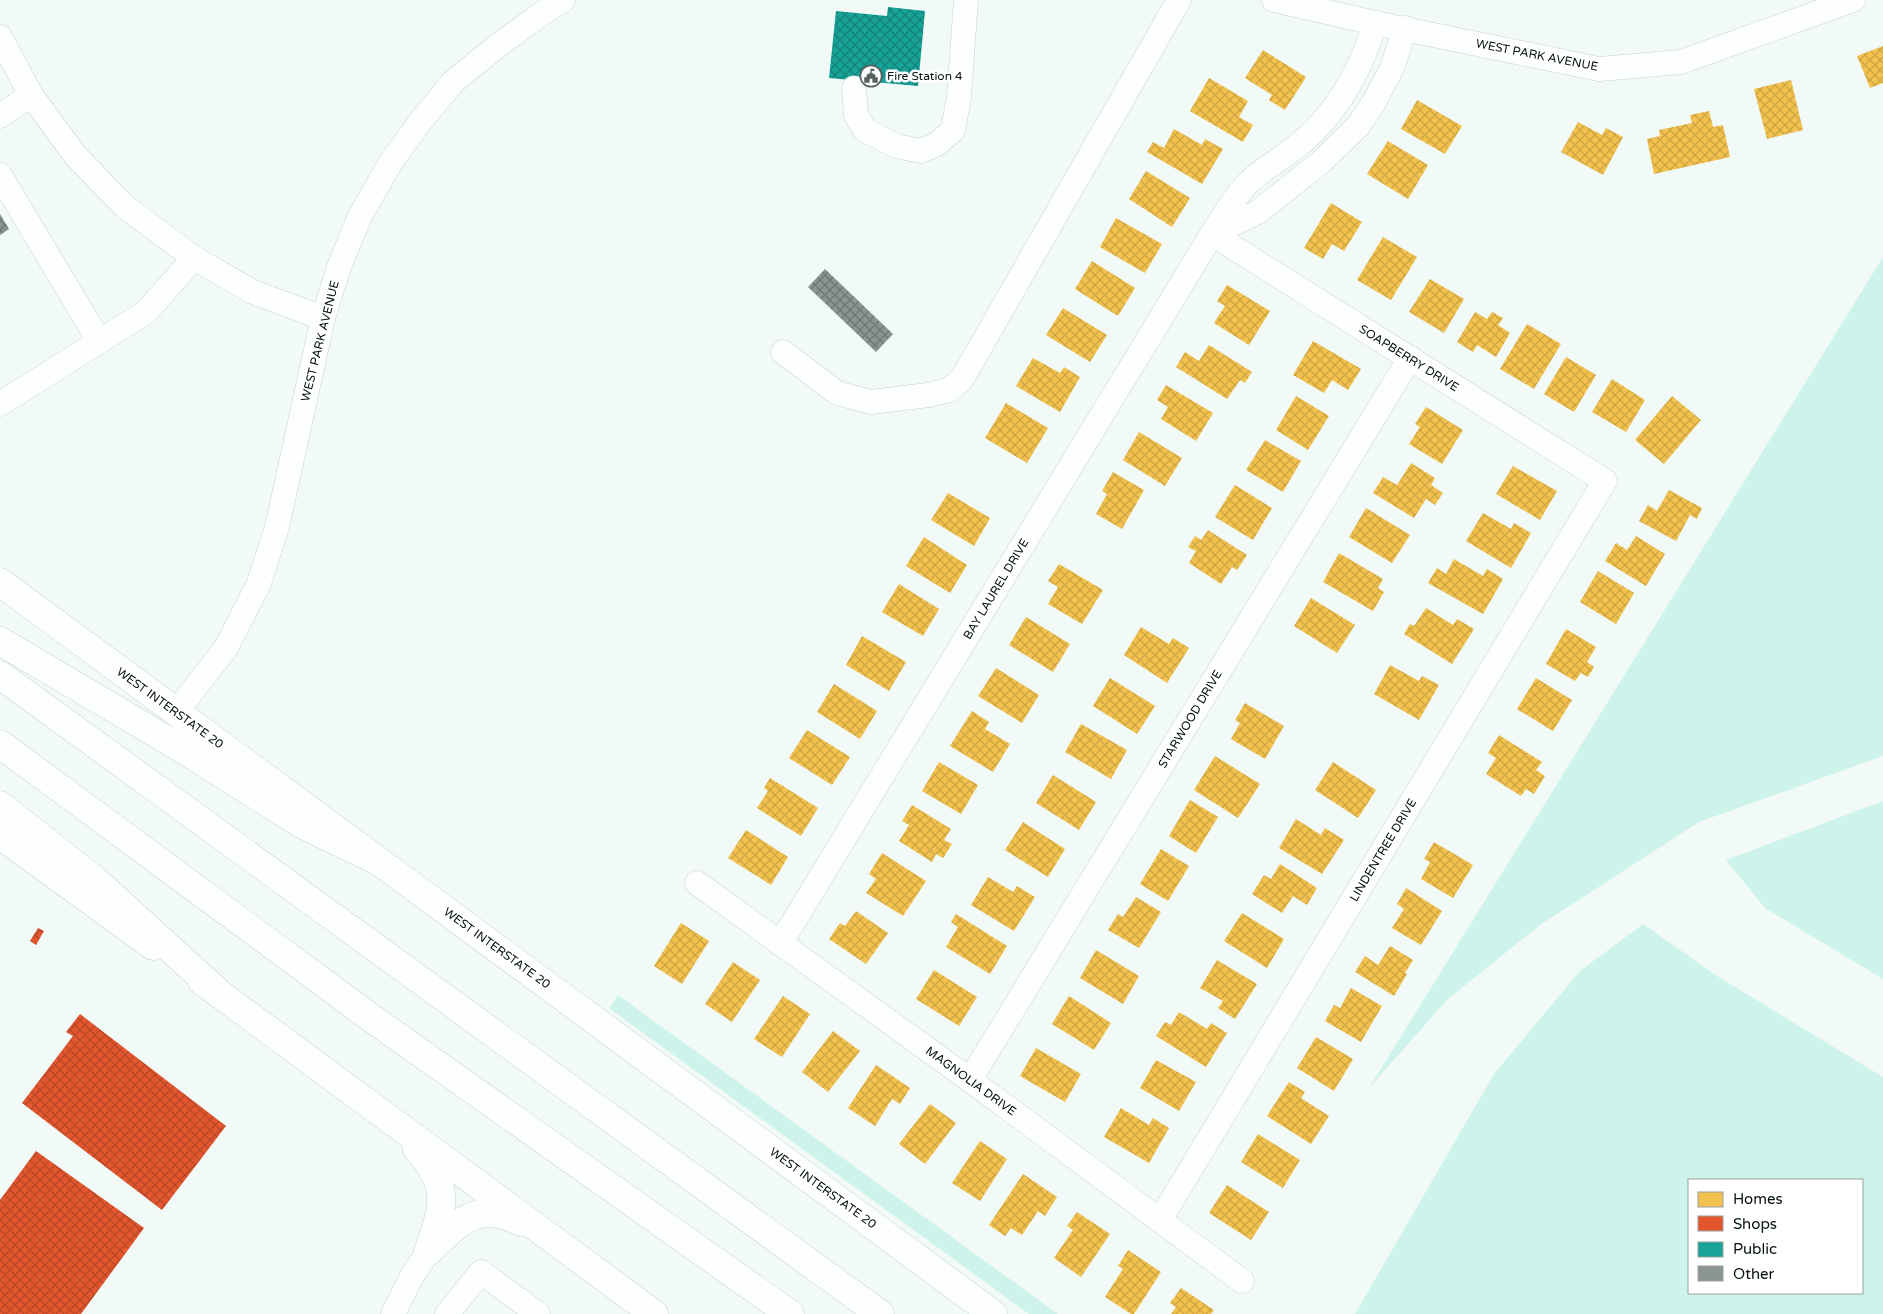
<svg xmlns="http://www.w3.org/2000/svg" width="1883" height="1314" font-family="'Varela Round',sans-serif">
  <defs>
    <pattern id="homes-cross-hatch" width="8" height="8" patternUnits="userSpaceOnUse" patternTransform="scale(1.25)"><rect width="8" height="8" fill="#f2c14e"/><path d="M0 0l8 8M0 8l8-8" fill="none" stroke="#cea543"/></pattern>
    <pattern id="shops-cross-hatch" width="8" height="8" patternUnits="userSpaceOnUse" patternTransform="scale(1.25)"><rect width="8" height="8" fill="#e4572e"/><path d="M0 0l8 8M0 8l8-8" fill="none" stroke="#b74726"/></pattern>
    <pattern id="public-cross-hatch" width="8" height="8" patternUnits="userSpaceOnUse" patternTransform="scale(1.25)"><rect width="8" height="8" fill="#17a398"/><path d="M0 0l8 8M0 8l8-8" fill="none" stroke="#13837a"/></pattern>
    <pattern id="building-cross-hatch" width="8" height="8" patternUnits="userSpaceOnUse" patternTransform="scale(1.25)"><rect width="8" height="8" fill="#8a9492"/><path d="M0 0l8 8M0 8l8-8" fill="none" stroke="#6f7776"/></pattern>
  </defs>
  <rect width="100%" height="100%" fill="#f2faf8"/>
  <g fill="#cdf3ea" fill-rule="evenodd">
    <path d="M1883,257V756L1699,822L1540,925L1447,1000L1369,1088Z"/>
    <path d="M1883,801V979L1765,908L1726,860Z"/>
    <path d="M1643,924L1717,976L1883,1077V1314H1355L1494,1074L1580,971ZM1689,1180H1862V1293H1689Z"/>
    <path d="M618,995L1058,1314H1029L609,1008Z"/>
  </g>
  <g fill="url(#homes-cross-hatch)">
    <path d="M1883,46V83L1870,88L1857,56Z"/>
    <path d="M1263,50L1306,77L1285,110L1269,100L1272,95L1245,78Z"/>
    <path d="M1209,78L1248,101L1239,117L1253,125L1243,142L1190,111Z"/>
    <path d="M1791,80L1803,130L1767,139L1754,89Z"/>
    <path d="M1417,100L1462,126L1445,154L1401,129Z"/>
    <path d="M1709,111L1713,127L1723,125L1730,157L1654,174L1647,139L1660,136L1659,130L1692,123L1690,115Z"/>
    <path d="M1578,122L1602,135L1606,128L1623,137L1603,175L1561,152Z"/>
    <path d="M1174,129L1202,145L1205,139L1223,149L1202,184L1147,152L1153,142L1164,148Z"/>
    <path d="M1388,141L1428,165L1408,199L1367,174Z"/>
    <path d="M1146,171L1190,198L1172,227L1129,199Z"/>
    <path d="M1331,203L1362,222L1344,251L1332,244L1323,259L1304,248Z"/>
    <path d="M1116,218L1162,244L1145,273L1100,247Z"/>
    <path d="M1383,237L1417,257L1391,300L1357,280Z"/>
    <path d="M1092,261L1135,288L1118,316L1075,289Z"/>
    <path d="M1430,279L1464,299L1444,333L1409,312Z"/>
    <path d="M1227,285L1270,311L1249,345L1214,323L1225,306L1217,301Z"/>
    <path d="M1063,308L1107,335L1090,362L1046,335Z"/>
    <path d="M1475,312L1487,319L1492,312L1503,318L1498,325L1510,333L1496,357L1477,345L1473,352L1457,342Z"/>
    <path d="M1527,324L1561,344L1534,389L1500,369Z"/>
    <path d="M1313,341L1361,369L1348,390L1332,380L1324,393L1293,375Z"/>
    <path d="M1209,345L1252,372L1245,383L1240,380L1227,399L1176,367L1185,352L1199,361Z"/>
    <path d="M1566,357L1596,375L1574,412L1544,394Z"/>
    <path d="M1033,358L1060,373L1064,367L1080,377L1060,412L1016,386Z"/>
    <path d="M1612,379L1645,400L1626,432L1592,412Z"/>
    <path d="M1166,385L1213,413L1196,441L1161,419L1168,407L1157,400Z"/>
    <path d="M1296,396L1329,416L1308,450L1276,430Z"/>
    <path d="M1672,396L1701,420L1664,464L1635,440Z"/>
    <path d="M1006,403L1048,428L1027,463L985,438Z"/>
    <path d="M1426,407L1463,430L1442,464L1409,444L1420,427L1415,424Z"/>
    <path d="M1139,432L1182,458L1165,486L1123,460Z"/>
    <path d="M1265,440L1301,461L1283,492L1246,470Z"/>
    <path d="M1411,463L1435,478L1431,485L1443,493L1435,505L1426,499L1414,518L1373,493L1383,477L1397,485Z"/>
    <path d="M1513,466L1557,491L1540,520L1496,494Z"/>
    <path d="M1113,472L1144,490L1122,529L1096,514L1107,494L1102,491Z"/>
    <path d="M1235,485L1272,508L1253,540L1215,517Z"/>
    <path d="M1669,490L1702,508L1697,519L1690,515L1676,541L1639,521L1648,505L1657,511Z"/>
    <path d="M948,493L990,518L974,546L931,520Z"/>
    <path d="M1366,508L1410,535L1392,563L1349,537Z"/>
    <path d="M1483,513L1511,529L1514,523L1531,533L1511,568L1466,541Z"/>
    <path d="M1208,530L1247,555L1237,570L1232,567L1221,584L1189,563L1196,551L1188,547L1195,536L1201,540Z"/>
    <path d="M1636,536L1665,554L1646,586L1605,561L1616,543L1627,550Z"/>
    <path d="M924,537L967,565L950,593L906,566Z"/>
    <path d="M1339,553L1383,579L1378,588L1384,592L1373,611L1323,582Z"/>
    <path d="M1454,559L1483,576L1487,569L1503,579L1483,614L1428,583L1437,568L1446,574Z"/>
    <path d="M1059,564L1103,590L1082,624L1048,604L1058,587L1048,581Z"/>
    <path d="M1598,571L1634,593L1616,624L1580,602Z"/>
    <path d="M899,584L939,609L923,636L882,612Z"/>
    <path d="M1311,598L1355,625L1337,653L1294,626Z"/>
    <path d="M1426,608L1453,625L1457,619L1474,629L1452,664L1404,634L1410,624L1414,626Z"/>
    <path d="M1026,617L1070,644L1053,672L1009,645Z"/>
    <path d="M1141,627L1169,644L1173,638L1189,648L1167,683L1124,655Z"/>
    <path d="M1566,629L1596,647L1587,662L1594,667L1588,677L1581,673L1575,681L1546,664Z"/>
    <path d="M862,636L906,662L889,691L846,665Z"/>
    <path d="M1390,665L1419,681L1422,676L1439,685L1419,720L1374,694Z"/>
    <path d="M996,668L1039,695L1022,723L978,696Z"/>
    <path d="M1110,678L1155,706L1137,734L1093,706Z"/>
    <path d="M1536,678L1572,700L1553,731L1517,709Z"/>
    <path d="M834,684L877,711L860,739L817,712Z"/>
    <path d="M1245,703L1284,726L1265,759L1231,739L1240,723L1235,720Z"/>
    <path d="M972,711L989,722L985,729L1010,744L993,772L950,746Z"/>
    <path d="M1081,724L1127,750L1111,779L1065,752Z"/>
    <path d="M807,730L850,757L832,785L789,758Z"/>
    <path d="M1499,735L1542,762L1536,770L1545,776L1534,794L1526,789L1521,796L1486,774L1496,758L1488,753Z"/>
    <path d="M1215,756L1260,784L1238,818L1194,790Z"/>
    <path d="M939,762L978,785L961,814L922,791Z"/>
    <path d="M1333,762L1376,790L1358,818L1315,790Z"/>
    <path d="M1053,775L1096,802L1079,830L1036,803Z"/>
    <path d="M770,778L818,808L801,836L757,808L768,791L764,788Z"/>
    <path d="M1190,800L1218,817L1196,853L1169,836Z"/>
    <path d="M912,805L951,829L944,840L952,844L943,858L936,854L932,862L899,841L909,825L902,821Z"/>
    <path d="M1296,819L1321,835L1325,828L1344,840L1322,874L1279,848Z"/>
    <path d="M1023,822L1065,849L1048,877L1005,850Z"/>
    <path d="M746,830L788,857L771,885L728,858Z"/>
    <path d="M1434,842L1473,865L1453,898L1421,879L1430,862L1424,859Z"/>
    <path d="M1161,849L1189,866L1168,901L1140,884Z"/>
    <path d="M882,853L926,881L903,916L866,893L876,879L869,874Z"/>
    <path d="M1280,864L1317,888L1307,905L1293,896L1282,913L1252,894L1264,875L1271,879Z"/>
    <path d="M988,877L1013,892L1017,886L1035,897L1014,931L971,905Z"/>
    <path d="M1406,888L1442,911L1421,945L1392,928L1404,909L1397,904Z"/>
    <path d="M1136,897L1161,912L1139,948L1108,930L1118,914L1123,917Z"/>
    <path d="M856,911L888,933L866,964L829,939L840,923L845,926Z"/>
    <path d="M1242,913L1284,939L1267,968L1224,941Z"/>
    <path d="M956,914L1007,946L990,974L946,947L958,927L951,922Z"/>
    <path d="M681,923L709,941L682,984L654,966Z"/>
    <path d="M1390,946L1413,960L1405,973L1407,974L1394,996L1355,972L1365,956L1378,965Z"/>
    <path d="M1096,950L1139,976L1123,1004L1080,978Z"/>
    <path d="M1217,960L1257,984L1235,1019L1218,1008L1223,1001L1200,988Z"/>
    <path d="M733,962L760,980L732,1022L705,1004Z"/>
    <path d="M934,970L977,997L959,1026L916,999Z"/>
    <path d="M1351,988L1382,1006L1361,1042L1325,1021L1334,1005L1340,1008Z"/>
    <path d="M783,996L810,1014L782,1057L754,1039Z"/>
    <path d="M1069,996L1111,1023L1094,1050L1052,1024Z"/>
    <path d="M1179,1012L1207,1029L1211,1023L1227,1033L1206,1067L1156,1036L1165,1022L1171,1025Z"/>
    <path d="M833,1031L860,1051L828,1092L802,1072Z"/>
    <path d="M1316,1037L1353,1059L1334,1091L1297,1068Z"/>
    <path d="M1036,1048L1081,1074L1065,1102L1020,1076Z"/>
    <path d="M1156,1060L1196,1082L1179,1111L1140,1088Z"/>
    <path d="M876,1065L910,1088L900,1104L892,1099L875,1126L848,1108Z"/>
    <path d="M1289,1082L1305,1092L1301,1098L1329,1116L1311,1144L1267,1116Z"/>
    <path d="M930,1104L956,1123L925,1164L899,1144Z"/>
    <path d="M1121,1108L1149,1125L1153,1118L1169,1128L1149,1163L1104,1137Z"/>
    <path d="M1258,1134L1300,1160L1283,1188L1241,1162Z"/>
    <path d="M980,1141L1007,1159L980,1201L952,1183Z"/>
    <path d="M1023,1174L1057,1197L1045,1216L1038,1211L1022,1235L1011,1228L1005,1236L989,1225Z"/>
    <path d="M1227,1185L1269,1212L1251,1240L1209,1213Z"/>
    <path d="M1077,1212L1110,1234L1081,1277L1054,1258L1073,1230L1067,1226Z"/>
    <path d="M1128,1250L1161,1272L1134,1314H1131L1105,1297L1123,1269L1118,1266Z"/>
    <path d="M1181,1288L1214,1310L1211,1314H1171L1176,1307L1170,1303Z"/>
  </g>
  <g fill="url(#shops-cross-hatch)">
    <path d="M38,928L44,931L36,945L30,941Z"/>
    <path d="M80,1014L226,1126L162,1210L22,1103L73,1036L66,1032Z"/>
    <path d="M36,1151L144,1228L81,1314H0V1200Z"/>
  </g>
  <path fill="url(#public-cross-hatch)" d="M888,7L925,11L918,86L829,78L836,11L887,16Z"/>
  <g fill="url(#building-cross-hatch)">
    <path d="M0,214L9,229L0,235Z"/>
    <path d="M825,269L893,334L876,352L808,287Z"/>
  </g>
  <g fill="none" stroke-linecap="round" stroke-linejoin="round">
    <g stroke="#c7d2cf" stroke-width="25">
      <g id="minor">
        <path d="M1274,0L1375,23L1599,69L1681,62L1853,0"/>
        <path d="M1375,23C1363,66 1337,113 1302,142C1285,157 1263,168 1247,184C1233,199 1223,217 1212,234L1258,212L1321,162L1358,126L1374,102L1392,68L1405,28"/>
        <path d="M0,37L31,95L75,155L124,206L194,258L253,292L323,318"/>
        <path d="M854,88L856,115L865,130L896,146L921,151L937,144L953,130L959,97L966,0"/>
        <path d="M0,116L31,95"/>
        <path d="M0,175L99,341"/>
        <path d="M783,352L837,393L871,402L928,395L949,390L962,379L1179,0"/>
        <path d="M0,404L146,312L194,258"/>
        <path d="M176,712L226,648L259,583L277,527L323,318L339,267L360,216L391,162L420,122L453,82L496,47L544,12L563,0"/>
        <path d="M697,883L970,1080L1242,1281"/>
        <path d="M780,944L1212,234L1605,481L1160,1220"/>
        <path d="M970,1080L1410,358"/>
        <path d="M393,1314L412,1276L428,1252"/>
        <path d="M447,1314L481,1272L538,1314"/>
      </g>
    </g>
    <g stroke="#c7d2cf" stroke-width="29">
      <g id="major">
        <path d="M0,582L993,1314"/>
        <path d="M0,835L153,946"/>
        <path d="M202,981L654,1314"/>
        <path d="M417,1149C452,1187 443,1208 428,1252"/>
        <path d="M431,1249C461,1220 478,1201 521,1222"/>
      </g>
    </g>
    <g stroke="#c7d2cf" stroke-width="29">
      <g id="highway">
        <path d="M0,641L184,750L303,825L380,862"/>
        <path d="M0,675L880,1314"/>
        <path d="M0,744L374,1020L790,1314"/>
        <path d="M0,805L96,881L221,995"/>
      </g>
    </g>
    <use href="#minor" stroke="#fdfefe" stroke-width="24"/>
    <use href="#major" stroke="#fdfefe" stroke-width="28"/>
    <use href="#highway" stroke="#fdfefe" stroke-width="28"/>
  </g>
  <defs>
    <g id="civic-ring" transform="scale(1.125)"><circle r="9.5" fill="#fff" stroke="#57625f" stroke-width="1.5"/><path d="M-.6-6.5H3V-4.5H.6V-3L4-1V1h2V6H-6V1h2V-1L-.6-3ZM-1.2 2.5V6h2.4V2.5Z" fill="#57625f"/></g>
  </defs>
  <g fill-rule="evenodd">
    <use href="#civic-ring" x="871" y="76"/>
  </g>
  <g text-anchor="middle" dominant-baseline="central" stroke-width="5" stroke-linejoin="round" paint-order="stroke">
    <g font-size="12" fill="#03100d" stroke="#fff">
      <text transform="translate(1537 55) rotate(11)">WEST PARK AVENUE</text>
      <text transform="translate(320 341) rotate(-76)">WEST PARK AVENUE</text>
      <text transform="translate(1409 358) rotate(32)">SOAPBERRY DRIVE</text>
      <text transform="translate(996 589) rotate(-59)">BAY LAUREL DRIVE</text>
      <text transform="translate(170 708) rotate(36)">WEST INTERSTATE 20</text>
      <text transform="translate(1190 719) rotate(-59)">STARWOOD DRIVE</text>
      <text transform="translate(1383 850) rotate(-59)">LINDENTREE DRIVE</text>
      <text transform="translate(497 948) rotate(36)">WEST INTERSTATE 20</text>
      <text transform="translate(971 1081) rotate(36)">MAGNOLIA DRIVE</text>
      <text transform="translate(823 1188) rotate(36)">WEST INTERSTATE 20</text>
    </g>
    <g font-size="12" fill="#03100d" stroke="#fff" text-anchor="start">
      <text x="887" y="76">Fire Station 4</text>
    </g>
  </g>
  <rect x="1688" y="1179" width="175" height="115" fill="#ffffff" stroke="#9a9f9e"/>
  <rect x="1698" y="1192" width="25" height="15" fill="#f2c14e" stroke="#9a9f9e"/>
  <text x="1733" y="1204" font-size="15" fill="#03100d">Homes</text>
  <rect x="1698" y="1216" width="25" height="15" fill="#e4572e" stroke="#9a9f9e"/>
  <text x="1733" y="1229" font-size="15" fill="#03100d">Shops</text>
  <rect x="1698" y="1242" width="25" height="15" fill="#17a398" stroke="#9a9f9e"/>
  <text x="1733" y="1254" font-size="15" fill="#03100d">Public</text>
  <rect x="1698" y="1266" width="25" height="15" fill="#8a9492" stroke="#9a9f9e"/>
  <text x="1733" y="1279" font-size="15" fill="#03100d">Other</text>
</svg>
